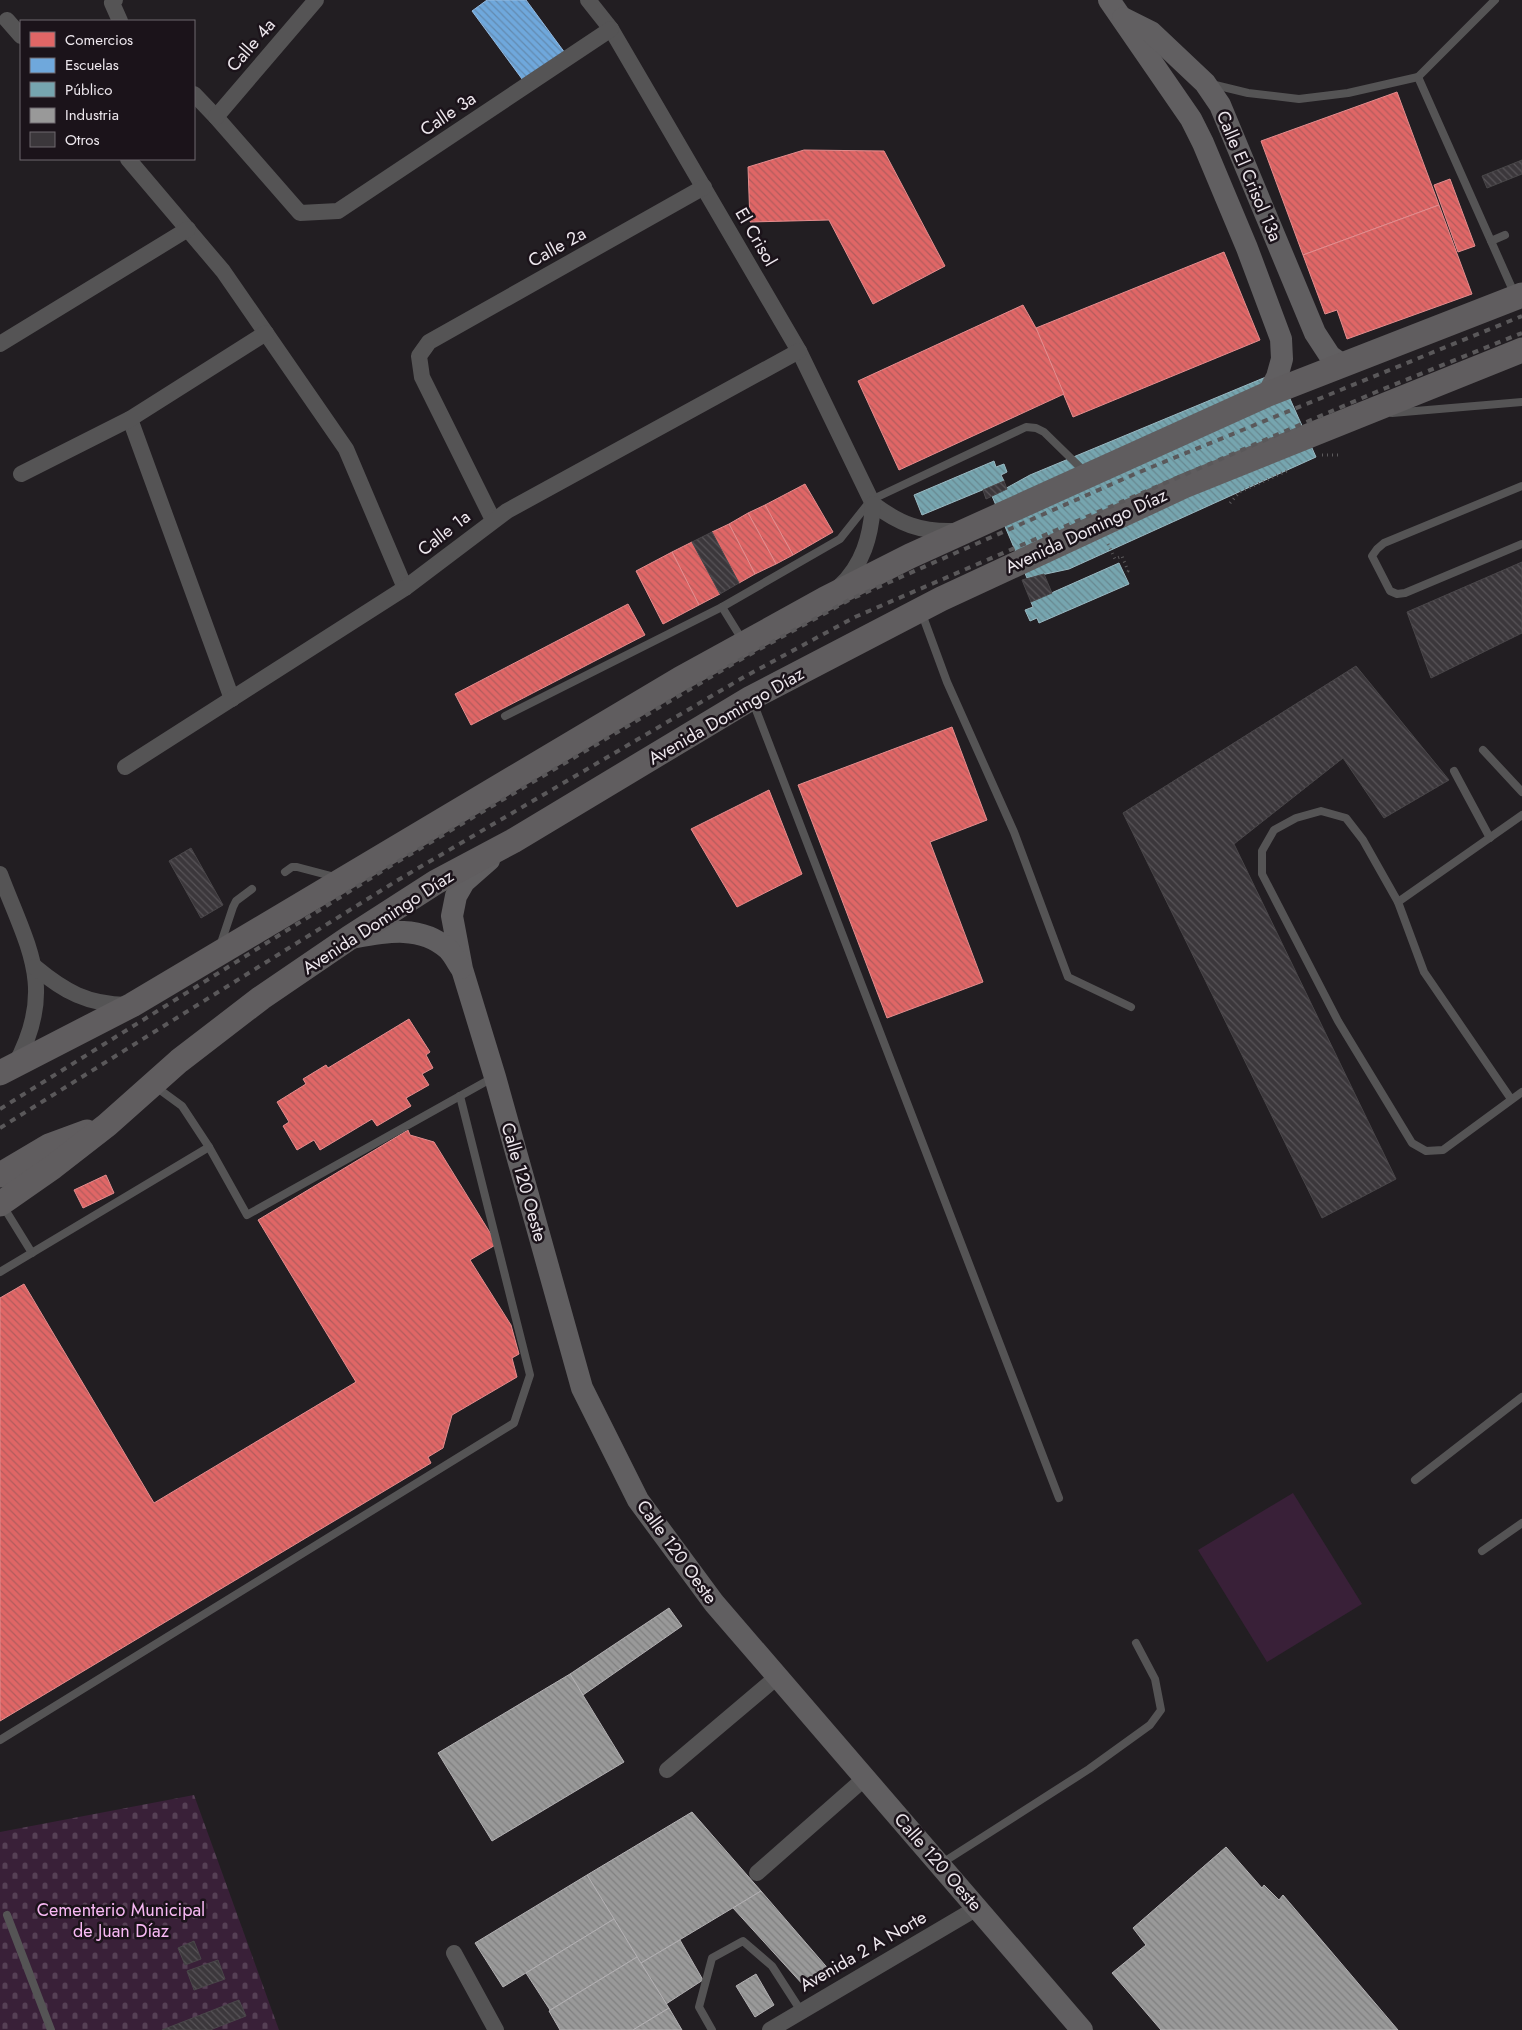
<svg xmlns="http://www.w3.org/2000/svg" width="1522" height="2030" font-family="Jost,sans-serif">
  <defs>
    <pattern id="cemetery-stones" width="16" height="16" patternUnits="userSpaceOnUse" patternTransform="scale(1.25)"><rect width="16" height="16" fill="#392038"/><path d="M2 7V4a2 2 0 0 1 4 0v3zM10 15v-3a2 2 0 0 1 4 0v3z" fill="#564055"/></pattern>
    <pattern id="shops-back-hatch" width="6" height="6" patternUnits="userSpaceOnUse" patternTransform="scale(1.25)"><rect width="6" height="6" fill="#e06666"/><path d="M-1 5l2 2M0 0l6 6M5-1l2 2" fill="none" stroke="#b25c5d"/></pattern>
    <pattern id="schools-back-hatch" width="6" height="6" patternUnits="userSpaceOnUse" patternTransform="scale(1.25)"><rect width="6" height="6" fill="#6fa8dc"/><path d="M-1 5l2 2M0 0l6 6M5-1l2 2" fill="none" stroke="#638aaf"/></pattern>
    <pattern id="public-back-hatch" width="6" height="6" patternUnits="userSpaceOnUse" patternTransform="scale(1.25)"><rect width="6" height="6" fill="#76a5af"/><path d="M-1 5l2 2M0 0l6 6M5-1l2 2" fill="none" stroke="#688890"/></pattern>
    <pattern id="industry-back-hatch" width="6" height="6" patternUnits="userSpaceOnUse" patternTransform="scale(1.25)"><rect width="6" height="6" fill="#999"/><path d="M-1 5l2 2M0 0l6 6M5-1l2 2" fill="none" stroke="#808080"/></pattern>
    <pattern id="building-back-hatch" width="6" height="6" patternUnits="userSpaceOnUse" patternTransform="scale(1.25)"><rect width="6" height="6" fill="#3b373b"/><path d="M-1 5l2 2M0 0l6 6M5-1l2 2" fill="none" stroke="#585458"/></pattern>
  </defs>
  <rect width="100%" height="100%" fill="#221e22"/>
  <path fill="url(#cemetery-stones)" d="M194,1795L279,2030H0V1832Z"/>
  <path fill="#392038" d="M1293,1493L1362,1604L1267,1662L1198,1550Z"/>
  <g fill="url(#shops-back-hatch)" stroke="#e48d8e">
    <path d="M1397,92L1439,205L1303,255L1261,141Z"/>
    <path d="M804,150L884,151L945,266L873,304L829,220L750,222L748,167Z"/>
    <path d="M1450,179L1475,246L1458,252L1434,185Z"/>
    <path d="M1439,205L1472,294L1347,339L1337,310L1325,314L1303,255Z"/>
    <path d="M1224,252L1260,340L1073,417L1036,328Z"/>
    <path d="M1023,305L1036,328L1064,394L899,470L858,381Z"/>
    <path d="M805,484L833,532L793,555L765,505Z"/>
    <path d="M765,505L793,555L776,564L748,513Z"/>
    <path d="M748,513L776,564L755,574L729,524Z"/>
    <path d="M729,524L755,574L739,583L712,532Z"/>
    <path d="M692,542L720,594L699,605L672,552Z"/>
    <path d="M672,552L699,605L663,624L636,571Z"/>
    <path d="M628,604L645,635L471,725L455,694Z"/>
    <path d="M952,727L987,820L930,842L983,982L887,1018L798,785Z"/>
    <path d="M769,790L802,874L737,907L691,829Z"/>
    <path d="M409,1019L430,1052L426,1055L433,1068L422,1074L429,1085L406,1098L411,1106L377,1126L372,1119L320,1150L314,1140L297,1150L283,1126L289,1122L277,1102L306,1084L303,1079L326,1065L328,1068Z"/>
    <path d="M408,1130L410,1135L434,1142L497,1244L470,1260L511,1325L519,1354L512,1358L517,1377L452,1415L443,1448L428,1457L431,1463L0,1721V1298L24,1284L154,1503L356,1382L258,1220Z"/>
    <path d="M106,1175L114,1193L83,1208L74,1190Z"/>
  </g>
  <path fill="url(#schools-back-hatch)" stroke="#95bbe1" d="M487,0H526L565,53L525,83L472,11Z"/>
  <g fill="url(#public-back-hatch)" stroke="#9ab9c2">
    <path d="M1278,372L1316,457L1069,569L1027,578L992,496L1030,475Z"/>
    <path d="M994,461L996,467L1004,464L1007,472L1001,475L1004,481L922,515L914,495Z"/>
    <path d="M1119,563L1129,584L1039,623L1037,618L1030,621L1025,610L1033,607L1031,602Z"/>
  </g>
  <g fill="url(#industry-back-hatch)" stroke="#b2b0b2">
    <path d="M669,1608L682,1626L583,1695L570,1674Z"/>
    <path d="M570,1674L624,1762L492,1841L438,1753Z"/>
    <path d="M692,1812L761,1891L641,1963L587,1875Z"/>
    <path d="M1226,1847L1262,1888L1264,1885L1279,1900L1283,1895L1398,2030H1161L1112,1973L1146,1945L1133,1928Z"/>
    <path d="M587,1875L614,1919L503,1987L475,1943Z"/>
    <path d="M761,1891L831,1972L805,1987L733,1908Z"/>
    <path d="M614,1919L637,1957L550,2010L526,1973Z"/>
    <path d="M680,1940L703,1980L666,2004L641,1963Z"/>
    <path d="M637,1957L669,2008L633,2030H560L549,2011Z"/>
    <path d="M756,1974L774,2005L755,2017L736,1986Z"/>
    <path d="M669,2008L682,2030H633Z"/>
  </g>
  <g fill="url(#building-back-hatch)" stroke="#494649">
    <path d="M1522,160V174L1487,188L1482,176Z"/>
    <path d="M1004,481L1007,489L986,499L983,490Z"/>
    <path d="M712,532L739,583L720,594L692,542Z"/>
    <path d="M1522,562V633L1431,678L1407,612Z"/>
    <path d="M1044,574L1052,593L1031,602L1022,580Z"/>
    <path d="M1356,666L1449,780L1384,818L1343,758L1234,844L1396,1179L1322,1218L1123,813Z"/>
    <path d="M191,848L223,905L201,918L169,861Z"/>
    <path d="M194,1941L201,1959L185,1965L178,1948Z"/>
    <path d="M218,1960L225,1979L194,1990L187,1971Z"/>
    <path d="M239,2000L246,2016L210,2030H162Z"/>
  </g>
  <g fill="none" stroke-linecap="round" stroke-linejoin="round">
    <g stroke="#5b595b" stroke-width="3" stroke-dasharray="1 4" stroke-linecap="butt">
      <path d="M1322,455H1339"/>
      <path d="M1230,503L1240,492L1287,471"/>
      <path d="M1108,544L1115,559L1122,556L1128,571L1124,573"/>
    </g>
    <g stroke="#555455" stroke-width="8">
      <path d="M1418,77L1515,295"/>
      <path d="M1211,84L1248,93L1299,99L1348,93L1418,77L1495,0"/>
      <path d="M1491,241L1505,235"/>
      <path d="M1392,413L1522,402"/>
      <path d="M1522,486L1384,543L1377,549L1372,556L1390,591L1397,594L1405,593L1522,544"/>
      <path d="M722,607L743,641"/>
      <path d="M922,614L947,682L1014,832L1068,977L1131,1007"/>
      <path d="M753,702L1059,1498"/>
      <path d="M505,716L722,607L840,539L871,500L1026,427L1036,428L1044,432L1086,473"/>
      <path d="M1483,750L1522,792"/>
      <path d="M1454,771L1490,838"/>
      <path d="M285,872L292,867H297L335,877"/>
      <path d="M1398,902L1522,815"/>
      <path d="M220,946L233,907L236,901L252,889"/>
      <path d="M156,1087L182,1106L209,1147L247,1215L494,1077"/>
      <path d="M1511,1099L1424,972L1398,902L1363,840L1346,818L1321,811L1296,818L1274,830L1262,851V874L1338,1021L1412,1143L1426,1151L1443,1150L1522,1092"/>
      <path d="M3,1206L32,1253"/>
      <path d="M0,1272L209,1147"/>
      <path d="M1415,1480L1522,1397"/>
      <path d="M1482,1551L1522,1523"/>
      <path d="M0,1740L514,1423L530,1375L460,1096"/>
      <path d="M942,1863L1089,1769L1150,1725L1161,1710L1155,1679L1136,1643"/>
      <path d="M7,1915L51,2030"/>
      <path d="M712,2030L699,2007L712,1958L743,1941L772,1966L801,2011"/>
    </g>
    <g stroke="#555455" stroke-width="16">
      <path d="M115,0L112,3L120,21"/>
      <path d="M588,0L611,29L799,351L873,504C900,524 920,532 954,531"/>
      <path d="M7,20L21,36"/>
      <path d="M194,94L216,117L300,213L338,211L611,29"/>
      <path d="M216,117L316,0"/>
      <path d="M128,159L223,271L346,449L405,588"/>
      <path d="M0,344L188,229"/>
      <path d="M130,419L232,699"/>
      <path d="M21,474L130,419L266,333"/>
      <path d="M493,520L422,377L419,356L429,342L704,187"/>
      <path d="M839,587C863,565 871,536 873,504"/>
      <path d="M125,767L405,588L507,511L799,351"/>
      <path d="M0,874C28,948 57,988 15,1065"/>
      <path d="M35,967C65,992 87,1004 127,1005"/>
      <path d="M667,1770L777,1677"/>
      <path d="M757,1873L865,1778"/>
      <path d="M454,1953L496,2030"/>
      <path d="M770,2030L977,1908"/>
    </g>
    <g stroke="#615f61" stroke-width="22">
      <path d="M1109,0L1191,119L1203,143L1247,248L1281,339L1282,359L1277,377L1268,394"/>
      <path d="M1123,18L1151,32L1205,83L1220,105L1315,333L1330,356L1341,364"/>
      <path d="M489,860L464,882L456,896L452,916L462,969L495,1077L582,1388L638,1500L714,1603L1082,2030"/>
      <path d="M351,938C384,932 420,924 448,949C453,954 457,962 461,968"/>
    </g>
    <g stroke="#605d5f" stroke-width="25">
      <path d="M0,1073L132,1005L680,679L825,599L910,556L1268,394L1522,295"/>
      <path d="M0,1175L49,1146L87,1132"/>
      <path d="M0,1204L53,1167L107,1125L179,1061L261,998L349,938L436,882L513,841L751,698L941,599L1184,486L1522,350"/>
    </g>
    <g stroke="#5a585a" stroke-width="4" stroke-dasharray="6 6" stroke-linecap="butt">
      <path d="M0,1109L387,868L736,662L851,599L1137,473L1522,316"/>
      <path d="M0,1128L398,880L744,677L855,617L1376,392L1522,333"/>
    </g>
  </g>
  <g text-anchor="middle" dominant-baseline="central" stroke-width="5" stroke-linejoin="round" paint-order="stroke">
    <g font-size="18" fill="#ede7ed" stroke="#1b131a">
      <text transform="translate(251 45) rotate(-49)">Calle 4a</text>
      <text transform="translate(448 114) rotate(-34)">Calle 3a</text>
      <text transform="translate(1249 176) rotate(67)">Calle El Crisol 13a</text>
      <text transform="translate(756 237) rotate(60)">El Crisol</text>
      <text transform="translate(557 247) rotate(-29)">Calle 2a</text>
      <text transform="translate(1086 531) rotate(-25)">Avenida Domingo Díaz</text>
      <text transform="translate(444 533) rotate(-38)">Calle 1a</text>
      <text transform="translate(726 716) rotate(-30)">Avenida Domingo Díaz</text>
      <text transform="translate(378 922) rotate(-33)">Avenida Domingo Díaz</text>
      <text transform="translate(524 1182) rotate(74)">Calle 120 Oeste</text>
      <text transform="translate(677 1552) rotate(54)">Calle 120 Oeste</text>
      <text transform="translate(938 1862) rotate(49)">Calle 120 Oeste</text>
      <text transform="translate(863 1951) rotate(-30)">Avenida 2 A Norte</text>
    </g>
    <g font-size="18" fill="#f8b9f4" stroke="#1b131a">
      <text x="121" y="1910">Cementerio Municipal<tspan x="121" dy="21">de Juan Díaz</tspan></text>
    </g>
  </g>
  <rect x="20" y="20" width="175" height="140" fill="#1b131a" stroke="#6f686e"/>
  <rect x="30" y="32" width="25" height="15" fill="#e06666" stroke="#6f686e"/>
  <text x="65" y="45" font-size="15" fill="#ede7ed">Comercios</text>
  <rect x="30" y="58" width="25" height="15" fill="#6fa8dc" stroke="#6f686e"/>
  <text x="65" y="70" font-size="15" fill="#ede7ed">Escuelas</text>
  <rect x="30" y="82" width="25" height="15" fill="#76a5af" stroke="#6f686e"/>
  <text x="65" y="95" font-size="15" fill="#ede7ed">Público</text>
  <rect x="30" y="108" width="25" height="15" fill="#999999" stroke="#6f686e"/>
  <text x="65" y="120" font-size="15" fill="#ede7ed">Industria</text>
  <rect x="30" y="132" width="25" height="15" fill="#3b373b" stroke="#6f686e"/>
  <text x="65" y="145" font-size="15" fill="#ede7ed">Otros</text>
</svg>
